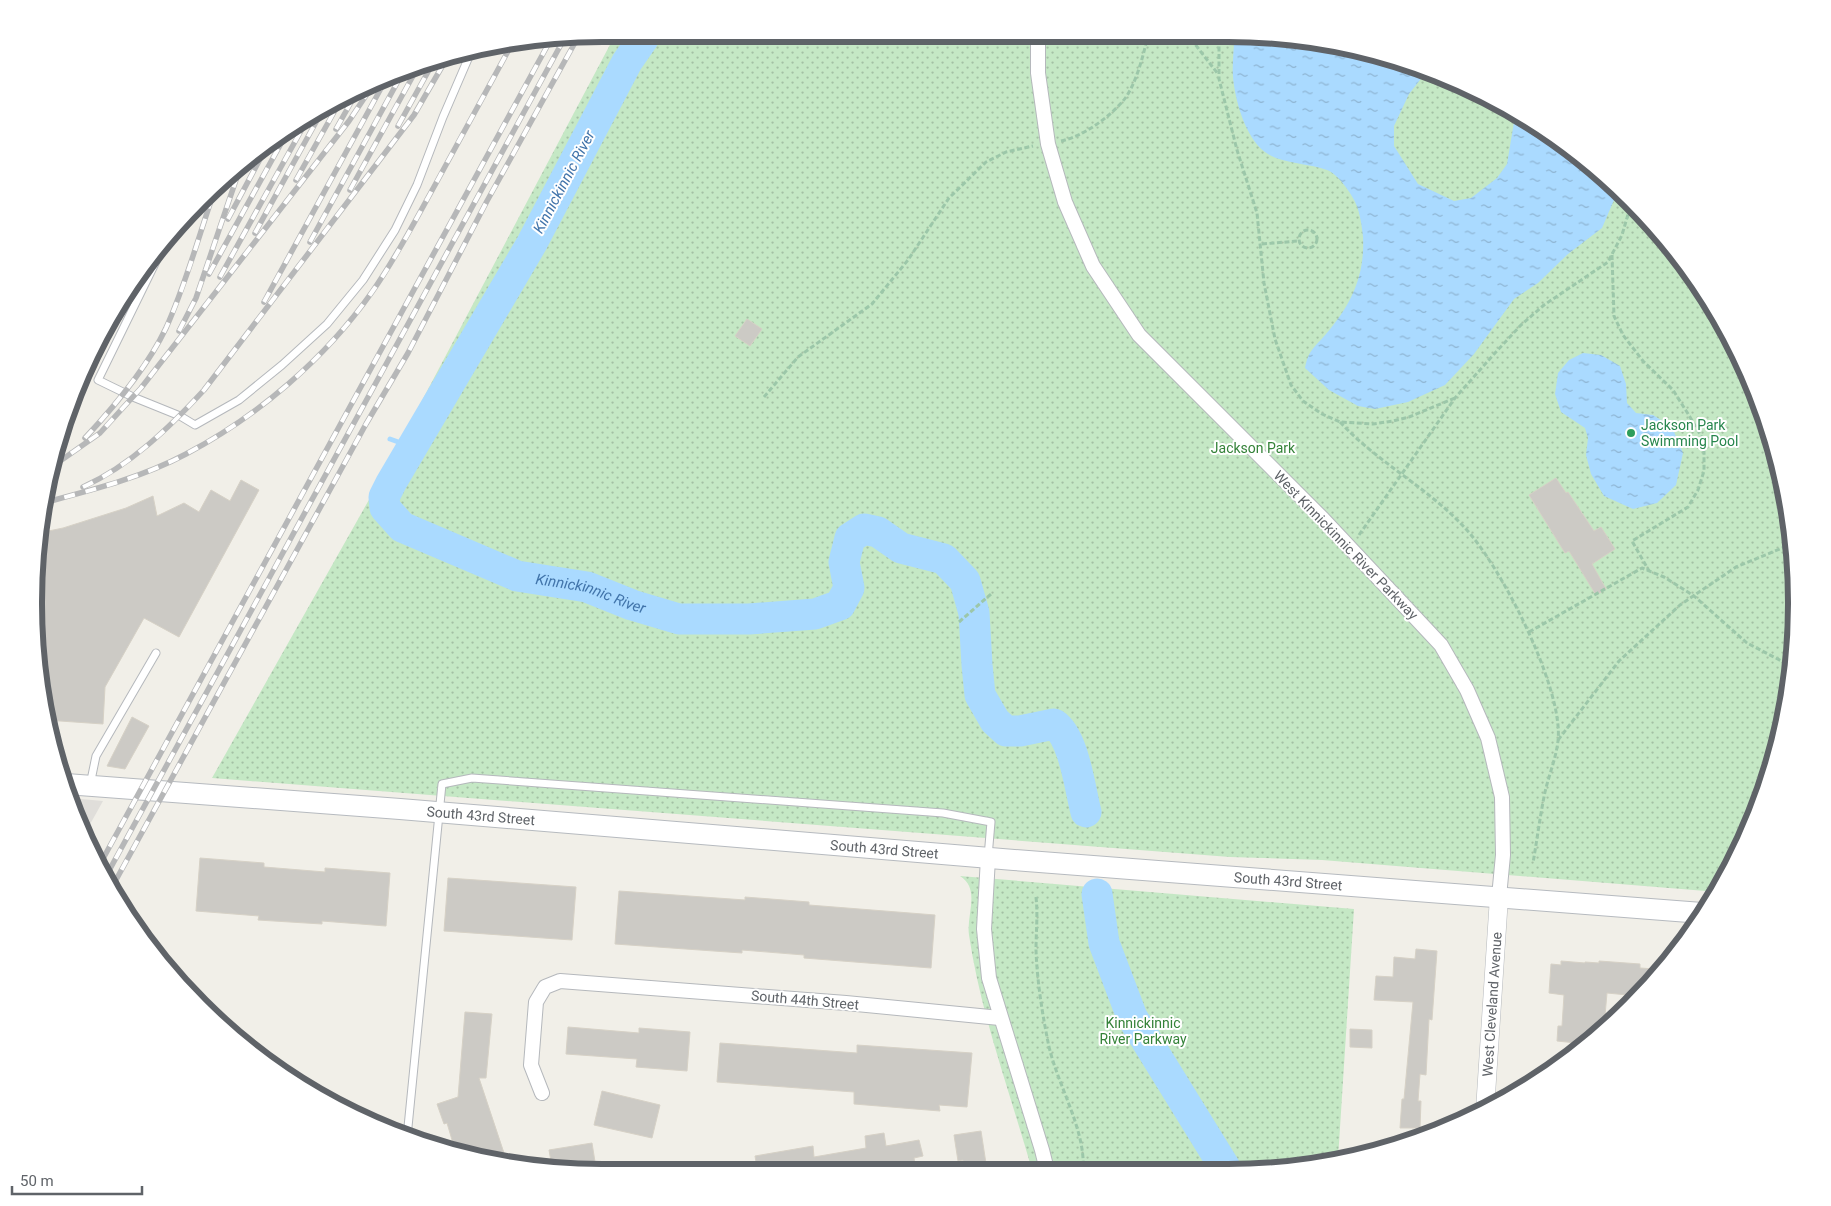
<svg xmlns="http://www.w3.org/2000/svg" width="1831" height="1206" font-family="Roboto,sans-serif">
  <defs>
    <pattern id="park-dots" width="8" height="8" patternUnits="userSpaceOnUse" patternTransform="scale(1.25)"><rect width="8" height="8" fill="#c5e8c5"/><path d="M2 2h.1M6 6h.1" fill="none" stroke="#a3c0a4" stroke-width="1.8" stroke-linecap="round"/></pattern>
    <pattern id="water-ripples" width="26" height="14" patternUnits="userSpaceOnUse" patternTransform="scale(1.25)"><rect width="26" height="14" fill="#aadaff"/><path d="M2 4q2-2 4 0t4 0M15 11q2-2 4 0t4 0" fill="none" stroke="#8eb4d2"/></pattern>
  </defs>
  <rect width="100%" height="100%" fill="#f1efe8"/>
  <path fill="#e0deda" d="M70,798L103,801L84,835L77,821Z"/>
  <g fill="url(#park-dots)">
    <path d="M613,39H1303L1411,64L1480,92L1604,175L1680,257L1739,351L1778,456L1796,566L1792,678L1767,786L1718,892L1322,860L1230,857L212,778L379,482Z"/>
    <path d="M960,876L1354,909L1338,1159L1265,1171L1032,1170C1010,1092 981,1016 969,935C966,915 981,889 960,876Z"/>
  </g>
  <g fill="url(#water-ripples)">
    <path d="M1234,39H1303L1411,64L1427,71L1409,94L1394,126V146L1418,184L1454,201L1471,198L1497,178L1507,164L1515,116L1604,175L1616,188L1614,200L1602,228L1568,254L1538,283L1514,299L1474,354L1445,385L1408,402L1375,409L1358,406L1329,390L1305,368C1308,350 1315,347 1326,334C1351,305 1365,276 1363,237C1362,227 1360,213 1356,204C1352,194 1337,173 1327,170C1309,163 1281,164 1265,152C1245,137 1235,100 1233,77C1232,64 1234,51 1234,39Z"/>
    <path d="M1583,353L1601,355L1620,366L1626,384L1627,403L1636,413L1653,415L1672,427L1683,453L1676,485L1657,503L1633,509L1604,496L1591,474L1586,455L1588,438L1585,428L1561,412L1555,394L1558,373L1569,360Z"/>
  </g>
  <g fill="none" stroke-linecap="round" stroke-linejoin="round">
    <path stroke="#aadaff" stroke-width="5" d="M390,439L412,447"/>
    <g stroke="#aadaff" stroke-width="31">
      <path id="s1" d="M643,39L627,62L532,243L391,483L384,497L385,508L402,527L517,576L587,587L632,605L679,619H749L815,614L840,605L849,588L844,562L850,538L864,529L878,532L901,548L944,559L965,581L974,613L977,665L980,695L995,721L1006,731H1020L1054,724C1074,737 1080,789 1086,812"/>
      <path d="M1097,894L1104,943L1132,1017L1227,1171"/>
    </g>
  </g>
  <g fill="#cccac5" stroke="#d6d1c6">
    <path d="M747,319L762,329L750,346L735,336Z"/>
    <path d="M1556,478L1566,493L1568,492L1594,531L1601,527L1615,549L1592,564L1606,589L1596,595L1569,551L1565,553L1529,495Z"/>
    <path d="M241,480L259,490L179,637L144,618L105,687L103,724L46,720L35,565L39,533L63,528L126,508L153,496L157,516L184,503L199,512L211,490L230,501Z"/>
    <path d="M132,717L149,726L125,769L107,766Z"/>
    <path d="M200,858L264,863V867L325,872V868L390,873L386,926L322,921V924L258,920L259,916L196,911Z"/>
    <path d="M448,878L576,887L572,940L444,931Z"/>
    <path d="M619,891L745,900V897L809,902V905L935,915L931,968L804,958V955L742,950V953L615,944Z"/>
    <path d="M1416,949L1437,951L1432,1020L1429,1019L1426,1075L1420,1074L1418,1101H1421L1420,1128H1400L1402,1099H1404L1413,1002L1374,1000L1376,976L1393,977L1394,957L1415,959Z"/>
    <path d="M1561,961L1585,963V962L1599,963V961L1640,964V968L1655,969L1656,978L1638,996L1607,993L1604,1027L1586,1044L1557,1041L1558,1026H1562L1564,995L1549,993L1551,964L1561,965Z"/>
    <path d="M465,1012L492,1014L486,1078H479L507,1162L455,1150L447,1123L444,1124L437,1104L458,1097Z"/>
    <path d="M568,1027L639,1033V1028L690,1032L687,1071L636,1067L637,1059L566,1054Z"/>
    <path d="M1350,1029L1372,1030V1048L1350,1047Z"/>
    <path d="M720,1043L857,1053V1045L972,1053L967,1107L939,1105L940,1111L854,1104V1092L717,1082Z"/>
    <path d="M602,1091L660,1105L652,1138L594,1125Z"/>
    <path d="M981,1131L987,1170H964L963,1160L958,1161L954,1135Z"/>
    <path d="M884,1133L886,1146L919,1140L923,1156L914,1158L916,1169L757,1168L755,1156L813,1146L814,1157L866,1148L865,1136Z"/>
    <path d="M592,1143L596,1168L552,1167L549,1150Z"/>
  </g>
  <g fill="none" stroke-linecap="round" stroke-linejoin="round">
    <g stroke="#b5b8bc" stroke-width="9">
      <g id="service">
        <path d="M168,237L98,380L133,397L180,416L195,425L239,400L282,365L327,324L363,280L395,230L417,185L443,117L471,52"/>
        <path d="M90,785L96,756L156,653"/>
        <path d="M407,1137L442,784L472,778L943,813L991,822L988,857"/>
      </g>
    </g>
    <g stroke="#b5b8bc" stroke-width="16">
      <g id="minor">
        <path d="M1038,39V73L1048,144L1065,202L1093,266L1139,335L1323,519L1441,645L1467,690L1488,738L1502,797L1503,855L1499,897"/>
        <path d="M988,858L984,929L989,978L1042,1150L1047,1170"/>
        <path d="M542,1093L531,1065L536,1002L545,987L560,981L846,1003L1000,1018"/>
      </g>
    </g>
    <g stroke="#b5b8bc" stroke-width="19">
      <g id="tertiary">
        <path id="s2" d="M1485,1110L1499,897"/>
      </g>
    </g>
    <g stroke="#b6babf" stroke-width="22">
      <g id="secondary">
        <path id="s3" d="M66,784L400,809L1014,860L1702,913"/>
      </g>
    </g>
    <g stroke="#9cc7a9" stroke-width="3" stroke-dasharray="5 2.5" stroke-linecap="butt">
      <path d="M1191,39L1218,74"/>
      <path d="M1219,39V79L1237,150L1257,213L1264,283L1275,339L1291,385L1303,401L1322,414L1340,422L1373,424L1393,421L1409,417L1455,398"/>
      <path d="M1061,141C1084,136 1108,118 1123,101C1135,87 1143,57 1147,39"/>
      <circle cx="1308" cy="239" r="9"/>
      <path d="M1262,244L1298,241"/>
      <path d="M1612,255L1614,316L1623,335L1643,361L1673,390L1690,417L1704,441V471L1698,490L1688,507L1632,541L1649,571"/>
      <path d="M764,397L798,357L872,304L908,260L949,198L986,162L1006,152L1033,146"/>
      <path d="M1340,422C1377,462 1427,487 1464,527C1500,564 1564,689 1558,741C1556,758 1549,775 1545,792C1540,816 1537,840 1533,863"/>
      <path d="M1359,535L1455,398L1495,353L1521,325L1544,305L1608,262L1622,235L1631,204"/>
      <path d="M959,622L991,594"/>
      <path d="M1529,632L1642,568L1664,577L1694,596L1747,643L1793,667"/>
      <path d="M1558,740L1619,661L1680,605L1736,567L1792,544"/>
      <path d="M1036,897C1038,915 1036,932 1036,950C1037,980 1042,1012 1048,1042C1056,1083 1086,1129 1083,1170"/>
    </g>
    <use href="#service" stroke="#fff" stroke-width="7"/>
    <use href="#minor" stroke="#fff" stroke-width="14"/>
    <use href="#tertiary" stroke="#fff" stroke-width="18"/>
    <use href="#secondary" stroke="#fff" stroke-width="20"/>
    <g stroke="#b6b7b8" stroke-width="5.5">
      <g id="rail">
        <path d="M398,126L434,61"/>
        <path d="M336,129L354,97"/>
        <path d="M296,180L338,105"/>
        <path d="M350,190L419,65"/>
        <path d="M228,219L267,146"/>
        <path d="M255,233L321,113"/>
        <path d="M310,242L403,72"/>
        <path d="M209,274L289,129"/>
        <path d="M220,277L307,120"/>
        <path d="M264,302L385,81"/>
        <path d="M179,331L196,298L240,168"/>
        <path d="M85,438C113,408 148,366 166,328C186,284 199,235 215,189"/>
        <path d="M53,466L100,433L141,388L349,121L371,88"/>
        <path d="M83,487C131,465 169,428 204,390L414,115L447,58"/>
        <path d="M43,503C92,490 141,478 186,454C258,416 325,359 372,292C396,258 415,221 435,185C461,137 487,90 513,42"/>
        <path d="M99,866L551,39"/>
        <path d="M105,878L564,39"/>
        <path d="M111,889L366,424L408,353L487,201L577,39"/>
      </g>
    </g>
    <use href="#rail" stroke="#fff" stroke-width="4" stroke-dasharray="11" stroke-linecap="butt"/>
  </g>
  <circle fill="#2e9e5b" stroke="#fff" stroke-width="2" cx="1631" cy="433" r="5"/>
  <g text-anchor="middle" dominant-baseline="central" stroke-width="4" stroke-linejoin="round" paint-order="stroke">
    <g font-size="14" fill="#27864d" stroke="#fff" text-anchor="start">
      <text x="1641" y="425">Jackson Park<tspan x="1641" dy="16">Swimming Pool</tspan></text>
    </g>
    <g font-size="14" fill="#348238" stroke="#fff">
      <text x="1253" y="448">Jackson Park</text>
      <text x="1143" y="1023">Kinnickinnic<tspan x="1143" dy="16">River Parkway</tspan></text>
    </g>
    <g font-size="14" fill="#5f6368" stroke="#fff">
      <text transform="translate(1346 545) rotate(46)">West Kinnickinnic River Parkway</text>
      <text stroke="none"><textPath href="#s3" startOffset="416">South 43rd Street</textPath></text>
      <text stroke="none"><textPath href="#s3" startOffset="821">South 43rd Street</textPath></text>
      <text stroke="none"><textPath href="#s3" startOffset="1226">South 43rd Street</textPath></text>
      <text transform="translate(805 1000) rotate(5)">South 44th Street</text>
      <text stroke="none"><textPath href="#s2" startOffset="106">West Cleveland Avenue</textPath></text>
    </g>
    <g font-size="15" font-style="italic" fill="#4174aa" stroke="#fff">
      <text transform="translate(564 182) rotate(-62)">Kinnickinnic River</text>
      <text stroke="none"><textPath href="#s1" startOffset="764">Kinnickinnic River</textPath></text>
    </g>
  </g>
  <path d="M0 0H1831V1206H0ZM602 42H1228A560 560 0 0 1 1788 602V604A560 560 0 0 1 1228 1164H602A560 560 0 0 1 42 604V602A560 560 0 0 1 602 42Z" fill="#fff" fill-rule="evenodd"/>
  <path fill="none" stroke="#5f6368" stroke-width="6" d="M602 42H1228A560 560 0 0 1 1788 602V604A560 560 0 0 1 1228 1164H602A560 560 0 0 1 42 604V602A560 560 0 0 1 602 42Z"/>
  <path d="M12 1186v8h130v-8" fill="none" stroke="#5f6368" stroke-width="2.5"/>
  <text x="20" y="1186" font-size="15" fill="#5f6368" stroke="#ffffff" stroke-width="4" paint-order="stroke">50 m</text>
</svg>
